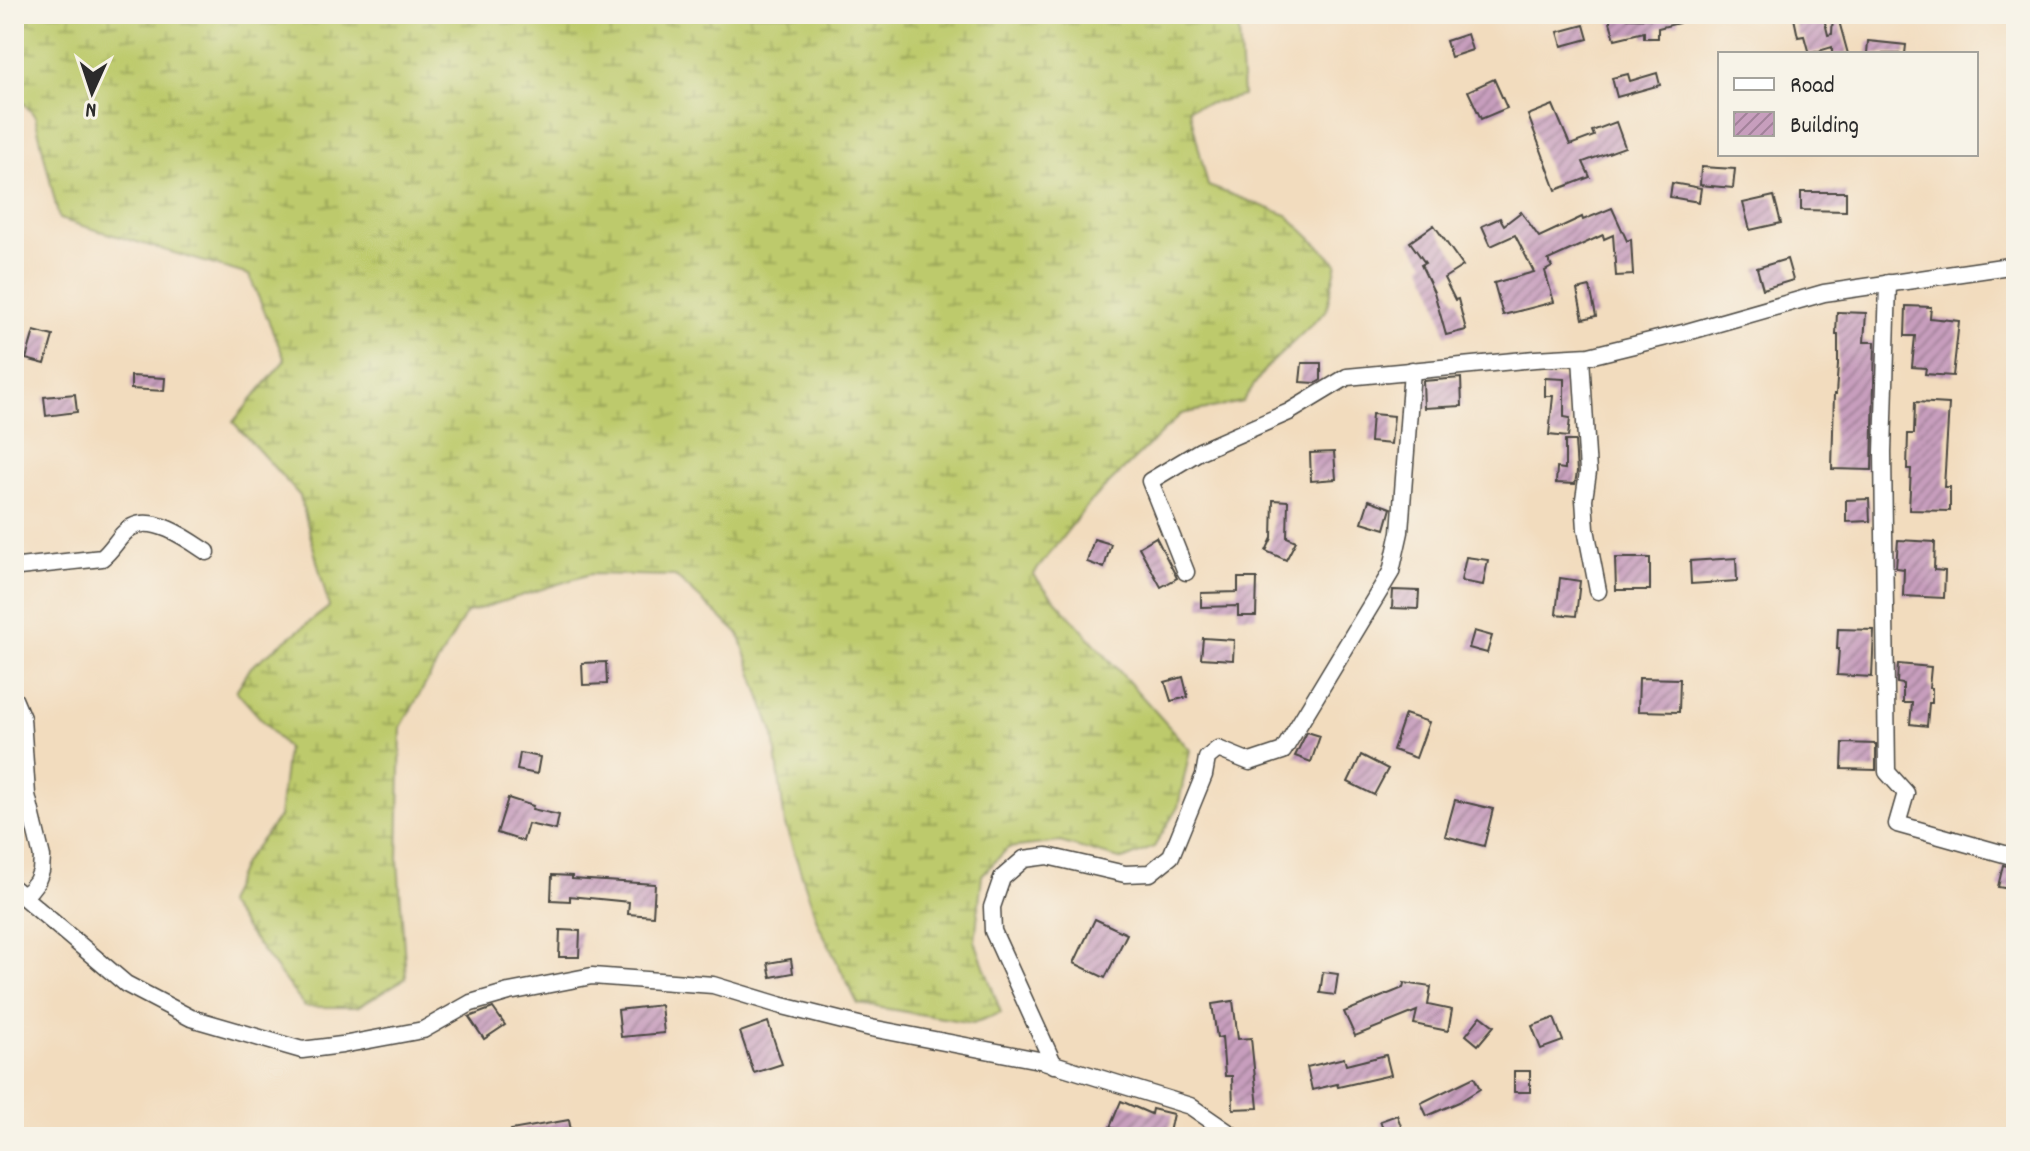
<svg xmlns="http://www.w3.org/2000/svg" width="2030" height="1151" font-family="Dekko,sans-serif">
  <defs>
    <pattern id="wetland-marsh" width="20" height="14" patternUnits="userSpaceOnUse" patternTransform="scale(2)"><rect width="20" height="14" fill="#bdca6c"/><path d="M1 5h8M5 5V1M11 12h8M15 12V8" fill="none" stroke="#9aa459"/></pattern>
    <pattern id="building-hatch" width="6" height="6" patternUnits="userSpaceOnUse" patternTransform="scale(2)"><rect width="6" height="6" fill="#c79ebd"/><path d="M-1 1l2-2M0 6l6-6M5 7l2-2" fill="none" stroke="#a2819a"/></pattern>
  </defs>
  <rect width="100%" height="100%" fill="#f7f3e8"/>
  <filter id="ink" filterUnits="userSpaceOnUse"><feTurbulence type="fractalNoise" baseFrequency=".0125" numOctaves="2"/><feDisplacementMap in="SourceGraphic" scale="16" xChannelSelector="R" yChannelSelector="G"/><feConvolveMatrix kernelMatrix="1 2 1 2 8 2 1 2 1" color-interpolation-filters="sRGB"/></filter>
  <filter id="wash" filterUnits="userSpaceOnUse"><feTurbulence type="fractalNoise" baseFrequency=".006" numOctaves="4" result="noise"/><feDisplacementMap in="SourceGraphic" scale="32" xChannelSelector="R" yChannelSelector="G"/><feGaussianBlur stdDeviation="1.8" result="paint"/><feColorMatrix in="noise" values="0 0 0 0 0 0 0 0 0 0 0 0 0 0 0 0 0 1.4 0 .05"/><feComposite in="paint" operator="in"/></filter>
  <g filter="url(#wash)">
    <rect width="100%" height="100%" fill="#f2dcbe"/>
    <path fill="url(#wetland-marsh)" stroke="#747a4c" stroke-width="2" d="M14,14H1243L1239,32L1243,96L1189,108L1208,186L1287,215L1337,263L1326,311L1266,368L1242,402L1181,414L1090,502L1033,575L1190,750L1178,807L1154,847L1123,860L1060,842L1008,848L982,875L975,941L1001,1013L973,1023L858,1004L819,926L785,825L774,736L739,634L675,576L590,574L466,613L401,727L398,860L406,978L357,1007H305L226,903L243,863L279,817L287,748L236,691L251,667L329,607L300,496L233,422L285,360L249,275L59,219L35,116L14,92Z"/>
    <g id="blocks">
      <g fill="url(#building-hatch)">
        <path d="M1611,14H1628V18L1679,19V23L1658,28V38H1644V32L1615,39L1610,22Z"/>
        <path d="M1813,14H1823L1828,35L1832,34L1833,14H1837L1848,54H1832V47L1809,54L1804,36L1798,37L1794,18Z"/>
        <path d="M1584,25L1588,39L1562,46L1558,32Z"/>
        <path d="M1467,34L1472,50L1451,57L1446,41Z"/>
        <path d="M1868,41L1906,45L1905,54H1867Z"/>
        <path d="M1657,73L1660,85L1617,97L1612,78L1628,74L1630,81Z"/>
        <path d="M1494,79L1507,108L1481,119L1468,91Z"/>
        <path d="M1553,105L1570,145L1594,136L1592,131L1616,122L1625,147L1583,162L1590,177L1556,190L1528,115Z"/>
        <path d="M1701,167L1735,169L1733,188L1700,185Z"/>
        <path d="M1672,183L1701,188L1699,202L1670,197Z"/>
        <path d="M1801,192H1846V211L1801,210Z"/>
        <path d="M1774,196L1781,223L1750,230L1743,203Z"/>
        <path d="M1612,208L1627,241L1631,239L1633,275L1616,276L1613,235L1604,239L1603,235L1548,260L1552,267L1545,271L1554,302L1503,315L1494,283L1534,272L1515,235L1491,246L1482,226L1500,218L1504,225L1521,212L1539,237L1582,217L1583,220Z"/>
        <path d="M1434,225L1463,266L1444,278L1455,300L1458,299L1466,330L1446,335L1434,292L1421,265L1425,263L1410,242Z"/>
        <path d="M1787,259L1793,280L1763,289L1757,268Z"/>
        <path d="M1590,287L1596,316L1583,319L1577,290Z"/>
        <path d="M1906,306L1931,307L1930,318L1959,321L1953,376L1925,374L1926,368L1912,367L1915,336H1905Z"/>
        <path d="M1837,312L1866,313L1864,342H1875L1872,470L1832,469L1834,394H1836L1838,365V335H1836Z"/>
        <path d="M34,331L53,336L45,364L26,359Z"/>
        <path d="M1302,363H1321V380L1316,383L1300,382Z"/>
        <path d="M131,376L165,378L164,391L131,389Z"/>
        <path d="M1461,378L1462,406L1424,408L1423,381Z"/>
        <path d="M1545,378L1564,379V417L1570,418L1568,437L1549,435L1553,396H1545Z"/>
        <path d="M75,394L77,412L46,416L44,397Z"/>
        <path d="M1915,402L1949,404L1944,487H1950V511L1909,510L1911,469H1907L1908,434H1914Z"/>
        <path d="M1372,414L1394,416L1391,444L1370,442Z"/>
        <path d="M1565,441H1575L1577,472L1575,484L1556,483L1557,468L1565,469Z"/>
        <path d="M1334,452L1336,479L1311,481L1310,453Z"/>
        <path d="M1869,499L1870,521L1846,522V500Z"/>
        <path d="M1273,500L1288,501L1287,537L1296,541L1286,560L1266,551L1272,538Z"/>
        <path d="M1369,500L1391,508L1385,529L1362,522Z"/>
        <path d="M1156,537L1177,578L1161,587L1139,547Z"/>
        <path d="M1094,539L1111,544L1104,568L1087,562Z"/>
        <path d="M1898,540L1935,542L1934,570L1945,571L1944,598L1903,596L1904,569L1896,568Z"/>
        <path d="M1466,557L1488,560L1483,585L1461,581Z"/>
        <path d="M1615,558H1650V590H1616Z"/>
        <path d="M1736,558L1737,581L1691,584L1690,561Z"/>
        <path d="M1238,578H1257L1256,616H1238V606L1201,607V593L1238,592Z"/>
        <path d="M1560,578L1580,581L1576,616L1556,614Z"/>
        <path d="M1393,590L1419,591L1418,609L1392,608Z"/>
        <path d="M1838,629L1874,630L1872,677L1837,675L1839,649H1837Z"/>
        <path d="M1474,631L1492,636L1487,653L1469,648Z"/>
        <path d="M1203,638L1234,640L1233,660L1201,658Z"/>
        <path d="M606,662L607,684L583,685L582,663Z"/>
        <path d="M1898,664L1931,667L1929,688H1932V703H1929L1927,726L1910,724L1912,703H1903V684L1897,683Z"/>
        <path d="M1183,677L1188,697L1171,701L1165,682Z"/>
        <path d="M1639,678L1680,679L1679,712L1638,711Z"/>
        <path d="M1405,714L1429,722L1416,758L1393,750Z"/>
        <path d="M1307,732L1320,736L1311,762L1295,756Z"/>
        <path d="M1843,743L1876,744V770L1842,769Z"/>
        <path d="M520,753L540,757L537,774L517,770Z"/>
        <path d="M1361,755L1388,769L1374,795L1348,782Z"/>
        <path d="M508,798L533,806L532,809L559,815L556,830L528,824L523,841L497,833Z"/>
        <path d="M1455,800L1493,809L1484,846L1445,836Z"/>
        <path d="M2003,865L2016,868V890L1998,887Z"/>
        <path d="M552,875L572,876V879L655,884L653,916L628,914L629,902L570,896V901L551,900Z"/>
        <path d="M1095,919L1127,934L1105,978L1074,963Z"/>
        <path d="M560,930L580,931L579,957H559Z"/>
        <path d="M791,959L793,973L771,977L768,963Z"/>
        <path d="M1323,972L1338,974L1335,995L1320,993Z"/>
        <path d="M1404,983L1431,987L1428,1005L1452,1010L1448,1031L1414,1024L1417,1011L1355,1036L1344,1012L1403,988Z"/>
        <path d="M1233,1001L1238,1039L1251,1038L1258,1108L1233,1109L1232,1076H1225L1222,1037L1217,1038L1212,1004Z"/>
        <path d="M661,1005L664,1033L621,1037L618,1010Z"/>
        <path d="M493,1008L505,1025L484,1039L469,1017Z"/>
        <path d="M1481,1016L1494,1026L1478,1045L1466,1035Z"/>
        <path d="M1554,1018L1563,1041L1541,1049L1532,1026Z"/>
        <path d="M768,1022L782,1064L754,1073L740,1032Z"/>
        <path d="M1386,1055L1391,1075L1338,1087L1337,1084L1312,1090L1307,1067L1344,1058L1346,1065Z"/>
        <rect x="1514" y="1071" width="16" height="21"/>
        <path d="M1474,1077L1480,1089L1459,1102L1427,1116L1421,1103Z"/>
        <path d="M1121,1101L1151,1114L1152,1109L1173,1114L1168,1137L1132,1130L1129,1135L1110,1127Z"/>
        <path d="M1397,1115L1405,1137H1386L1380,1121Z"/>
        <path d="M569,1120L572,1137H511V1130Z"/>
      </g>
    </g>
  </g>
  <g filter="url(#ink)">
    <use href="#blocks" fill-opacity="0" stroke="#494641" stroke-width="2"/>
    <g fill="none" stroke-linecap="round" stroke-linejoin="round">
      <g stroke="#494641" stroke-width="19">
        <g id="minor">
          <path d="M1888,283L1883,452L1887,772L1906,793L1897,824L2015,857L2016,853"/>
          <path d="M1581,357L1588,472L1584,499L1586,529L1598,591"/>
          <path d="M14,570L19,567L102,558C113,550 121,532 132,527C155,515 189,540 207,552"/>
          <path d="M1186,572L1150,481L1200,451L1289,412L1347,377L1535,359L1589,356L1687,332L1824,293L2016,265"/>
          <path d="M14,699L22,718L27,795L42,857L41,871L37,881L30,890L22,896"/>
          <path d="M14,889L126,984L191,1018L302,1050L342,1045L423,1030L471,1003L509,992L592,976L713,985L779,1005L871,1028L1044,1061L1190,1106L1235,1137"/>
          <path d="M1054,1065L993,931L992,907L1002,878L1024,859L1047,856L1125,874L1150,873L1171,856L1204,775L1207,758L1218,749L1250,762L1283,751L1391,572L1400,532L1412,370"/>
        </g>
      </g>
      <use href="#minor" stroke="#fff" stroke-width="16"/>
    </g>
  </g>
  <rect width="2030" height="1151" fill="none" stroke="#f7f3e8" stroke-width="48"/>
  <rect x="1718" y="52" width="260" height="104" fill="#f7f3e8" stroke="#a5a39c" stroke-width="2"/>
  <rect x="1734" y="78" width="40" height="12" fill="#ffffff" stroke="#a5a39c" stroke-width="2"/>
  <text x="1790" y="92" font-size="24" fill="#2b2b2b">Road</text>
  <rect x="1734" y="112" width="40" height="24" fill="url(#building-hatch)" stroke="#a5a39c" stroke-width="2"/>
  <text x="1790" y="132" font-size="24" fill="#2b2b2b">Building</text>
  <g transform="translate(92 92) rotate(183)" stroke="#f7f3e8" stroke-width="6" paint-order="stroke">
  <path d="M0-6L14 30L0 20L-14 30Z" fill="#2b2b2b"/>
  <text y="-12" font-size="22" font-weight="bold" text-anchor="middle" fill="#2b2b2b">N</text>
  </g>
</svg>
